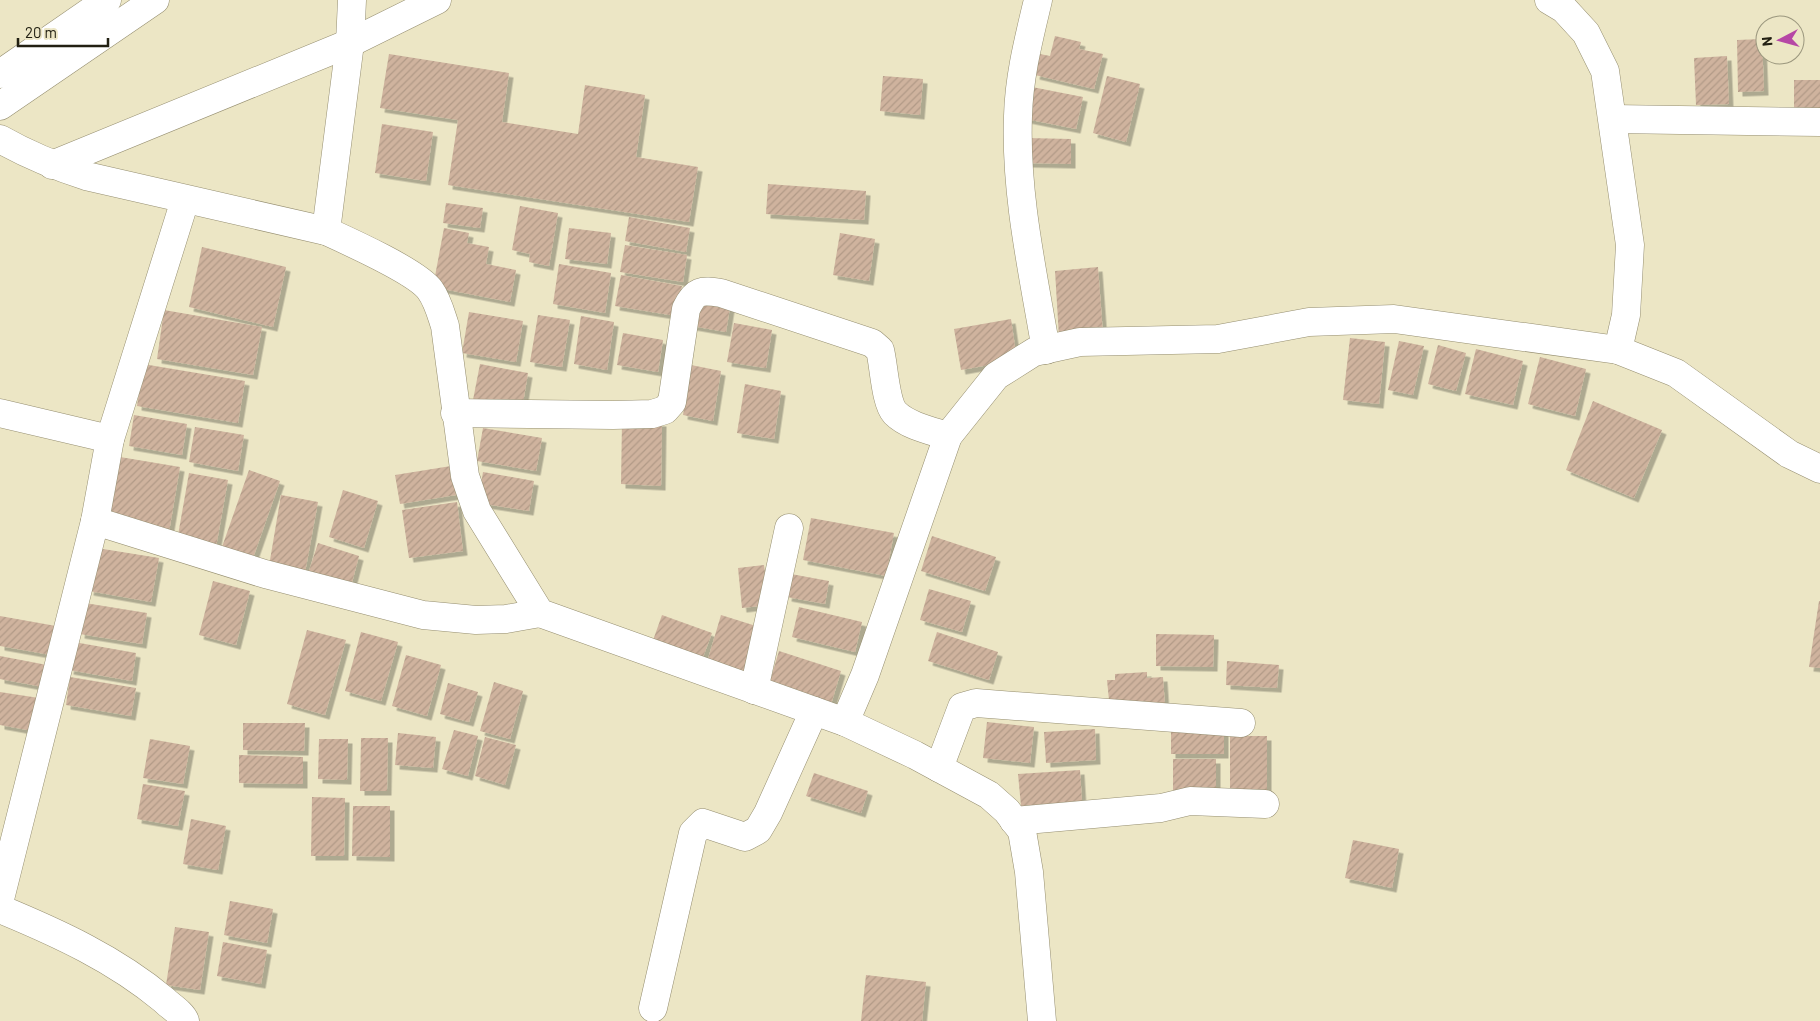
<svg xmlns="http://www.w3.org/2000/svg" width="1820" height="1021" font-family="Barlow,sans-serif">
  <defs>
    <pattern id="building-hatch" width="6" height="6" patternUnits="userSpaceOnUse" patternTransform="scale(1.25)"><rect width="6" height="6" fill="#cfb39e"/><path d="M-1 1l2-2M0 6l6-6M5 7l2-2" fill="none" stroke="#b19a87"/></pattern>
    <filter id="shadow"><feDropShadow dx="4.5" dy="4.5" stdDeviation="0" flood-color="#0004"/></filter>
  </defs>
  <rect width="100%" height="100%" fill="#ece6c5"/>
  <g fill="url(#building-hatch)" filter="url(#shadow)">
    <path d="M1055,36L1081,42L1079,49L1103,54L1094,89L1035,75L1040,54L1050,56Z"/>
    <path d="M1762,39L1764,91L1738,92L1737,40Z"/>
    <path d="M389,54L509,73L502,122L578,134L585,85L645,95L636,157L698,167L689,222L448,185L458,120L380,108Z"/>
    <path d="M1727,56L1729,104L1696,105L1694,58Z"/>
    <path d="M883,76L923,79L920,115L880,111Z"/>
    <path d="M1107,76L1140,84L1126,142L1093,133Z"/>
    <rect x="1794" y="80" width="26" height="30"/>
    <path d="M1032,87L1083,97L1076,129L1026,119Z"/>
    <path d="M382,124L433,132L426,181L375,173Z"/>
    <path d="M1027,138L1071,139V164L1027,163Z"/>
    <path d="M768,184L866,191L864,220L766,214Z"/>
    <path d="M446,203L483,208L480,228L443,223Z"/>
    <path d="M520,206L558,213L549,266L529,262L530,254L512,250Z"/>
    <path d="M629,217L690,228L686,252L625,241Z"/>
    <path d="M444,228L469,233L467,243L489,247L486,264L516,270L510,302L433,287Z"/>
    <path d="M569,228L611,233L607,264L565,259Z"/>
    <path d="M840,233L875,239L869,281L833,275Z"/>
    <path d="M625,245L687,255L683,282L620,272Z"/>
    <path d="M202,247L286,267L273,327L189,307Z"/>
    <path d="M559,264L611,273L605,313L553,304Z"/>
    <path d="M1098,267L1103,334L1059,337L1055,271Z"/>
    <path d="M621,275L682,286L676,316L615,306Z"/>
    <path d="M697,296L731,301L726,332L692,326Z"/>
    <path d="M164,310L262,327L253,375L157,359Z"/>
    <path d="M469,312L523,321L516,362L462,353Z"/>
    <path d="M538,315L570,320L562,367L530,362Z"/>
    <path d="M581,316L614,322L607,370L574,364Z"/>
    <path d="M1011,319L1017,360L961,370L954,329Z"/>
    <path d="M734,323L772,330L766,368L727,362Z"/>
    <path d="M623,333L663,340L658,372L617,365Z"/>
    <path d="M1350,338L1385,342L1379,404L1343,400Z"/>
    <path d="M1399,341L1424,346L1413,395L1388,390Z"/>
    <path d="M1438,345L1466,353L1456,391L1428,384Z"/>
    <path d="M1476,349L1523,361L1513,405L1465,394Z"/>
    <path d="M1540,357L1586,369L1575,416L1528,404Z"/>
    <path d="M143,364L245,381L238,423L137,406Z"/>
    <path d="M480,364L528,373L522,409L473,400Z"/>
    <path d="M691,365L721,371L713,421L683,415Z"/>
    <path d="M745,384L781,391L774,439L737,433Z"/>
    <path d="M1593,401L1662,430L1634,498L1566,470Z"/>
    <path d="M134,415L187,424L182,455L129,446Z"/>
    <path d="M622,421L662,422L661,486L621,484Z"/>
    <path d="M195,427L244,435L238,471L189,462Z"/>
    <path d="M483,428L542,438L536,471L477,461Z"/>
    <path d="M120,457L180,467L169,532L109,521Z"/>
    <path d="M451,466L456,495L400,504L395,475Z"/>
    <path d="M249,470L280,481L253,558L222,547Z"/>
    <path d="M483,472L534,481L529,511L478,503Z"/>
    <path d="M189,473L228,480L216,547L177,541Z"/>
    <path d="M343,490L378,501L364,548L329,537Z"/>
    <path d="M281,495L318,502L304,578L268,572Z"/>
    <path d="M457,502L463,551L409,558L402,510Z"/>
    <path d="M811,518L894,533L886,576L803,560Z"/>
    <path d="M932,536L996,557L985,591L921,571Z"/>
    <path d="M318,543L359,556L350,590L307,577Z"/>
    <path d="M97,548L159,558L151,602L89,591Z"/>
    <path d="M764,565L769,605L742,608L738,568Z"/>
    <path d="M791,574L829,581L825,604L787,597Z"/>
    <path d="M213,581L250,591L236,645L199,635Z"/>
    <path d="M929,589L971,601L962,632L920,620Z"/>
    <path d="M1819,601H1820V668L1809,667Z"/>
    <path d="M85,603L147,613L142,644L80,634Z"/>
    <path d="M799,607L862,622L855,652L792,637Z"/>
    <path d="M662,615L712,633L700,665L651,646Z"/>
    <path d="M721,615L766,629L749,683L705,669Z"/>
    <path d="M0,616L56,626L51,655L0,646Z"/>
    <path d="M307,630L346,640L325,715L287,704Z"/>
    <path d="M361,632L398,642L381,701L345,691Z"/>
    <path d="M937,632L998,652L989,680L928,661Z"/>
    <path d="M1156,634L1214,635L1213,667L1156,666Z"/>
    <path d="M74,642L136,653L132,681L69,670Z"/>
    <path d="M779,651L841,671L829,711L767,691Z"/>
    <path d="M406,655L441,665L427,716L392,706Z"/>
    <path d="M0,656L47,665L43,687L0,679Z"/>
    <path d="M1227,661L1279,665L1277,688L1226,685Z"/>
    <path d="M1147,672V678L1163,677L1165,707L1110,710L1107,680H1115V674Z"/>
    <path d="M70,677L136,688L131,716L66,705Z"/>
    <path d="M494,682L523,691L510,739L480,731Z"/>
    <path d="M448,683L478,692L469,722L440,714Z"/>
    <path d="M0,692L39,698L33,731L0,725Z"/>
    <path d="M987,722L1034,727L1030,763L983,758Z"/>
    <path d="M243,723H305L304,751L243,750Z"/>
    <rect x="1171" y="726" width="53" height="28"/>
    <path d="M1095,729L1096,760L1046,763L1044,732Z"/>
    <path d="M454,730L478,736L468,776L442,769Z"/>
    <path d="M398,733L436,737L433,768L395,765Z"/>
    <path d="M1230,736H1267V791L1230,790Z"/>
    <path d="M485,737L516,745L505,785L475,776Z"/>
    <path d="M361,738H388L387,791H360Z"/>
    <path d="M150,739L190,746L183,784L143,778Z"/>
    <path d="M319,739H348L347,780L318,779Z"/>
    <path d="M239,755L303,757V784L239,783Z"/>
    <rect x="1173" y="759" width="43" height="33"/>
    <path d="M1080,770L1082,802L1021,806L1018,774Z"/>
    <path d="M814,773L868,791L861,813L806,796Z"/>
    <path d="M143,784L185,791L178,826L137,819Z"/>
    <path d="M312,797L345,798L344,856H311Z"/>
    <path d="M353,806H390V857L352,856Z"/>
    <path d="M191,819L226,826L218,870L183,864Z"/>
    <path d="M1353,840L1399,849L1392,888L1345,878Z"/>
    <path d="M230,901L273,909L267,943L224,935Z"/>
    <path d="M175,927L209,932L200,990L166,985Z"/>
    <path d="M223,942L267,950L261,984L217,976Z"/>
    <path d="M866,975L926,982L922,1021H861Z"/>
  </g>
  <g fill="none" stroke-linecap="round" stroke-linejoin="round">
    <g stroke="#958e70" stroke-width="29">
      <g id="street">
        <path d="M1038,0C1029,38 1019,76 1018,116C1015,194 1033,273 1046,350"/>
        <path d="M1613,119L1820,122"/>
        <path d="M0,139C28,155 55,166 86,176L326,231C348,241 417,272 430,290C438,301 441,314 445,326L465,476L477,511L540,613L845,722L915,755L989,795L1007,811L1022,831L1029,872L1042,1021"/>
        <path d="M52,165L350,43L437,0"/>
        <path d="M326,231L350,43L352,0"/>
        <path d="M1618,350L1676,373L1789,454L1820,469"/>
        <path d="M0,413L110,439"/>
        <path d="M455,413L613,415L652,414L665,410L672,402L686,309C695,290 701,290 721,293L872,343L880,350C884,365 885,402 895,413C908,426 932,431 948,436"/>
        <path d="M95,521L265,574L423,615L476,620L506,619L540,613"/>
        <path d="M754,690L789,528"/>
        <path d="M845,722L865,675L948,436L996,376L1034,352L1080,342L1218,339L1309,322L1394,319L1618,350L1626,315L1630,245L1605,71L1586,33L1564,9L1549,0"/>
        <path d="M939,768L962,707L976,703L1241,723"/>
        <path d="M1014,821L1161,808L1190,801L1265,804"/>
        <path d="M0,899L95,521L110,439L185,200"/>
        <path d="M0,909C58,933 115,959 164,1000C170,1006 182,1013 185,1021"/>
        <path d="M653,1008L693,833L703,823L745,837L758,830L768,813L814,711"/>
      </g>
    </g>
    <g stroke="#958e70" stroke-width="29">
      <g id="primary">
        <path d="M0,74L107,0"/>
        <path d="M0,106L155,0"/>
      </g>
    </g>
    <use href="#street" stroke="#fff" stroke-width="28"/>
    <use href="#primary" stroke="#fff" stroke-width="28"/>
  </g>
  <g transform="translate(1780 40) rotate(264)"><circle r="24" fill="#ece6c5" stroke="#9b977e"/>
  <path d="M0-4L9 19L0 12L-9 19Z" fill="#b647a5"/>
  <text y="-8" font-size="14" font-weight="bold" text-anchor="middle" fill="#222013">N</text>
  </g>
  <path d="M18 38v8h90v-8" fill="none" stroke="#222013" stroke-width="2.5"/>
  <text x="25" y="38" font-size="15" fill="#222013" stroke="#ece6c5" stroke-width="4" paint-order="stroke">20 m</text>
</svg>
